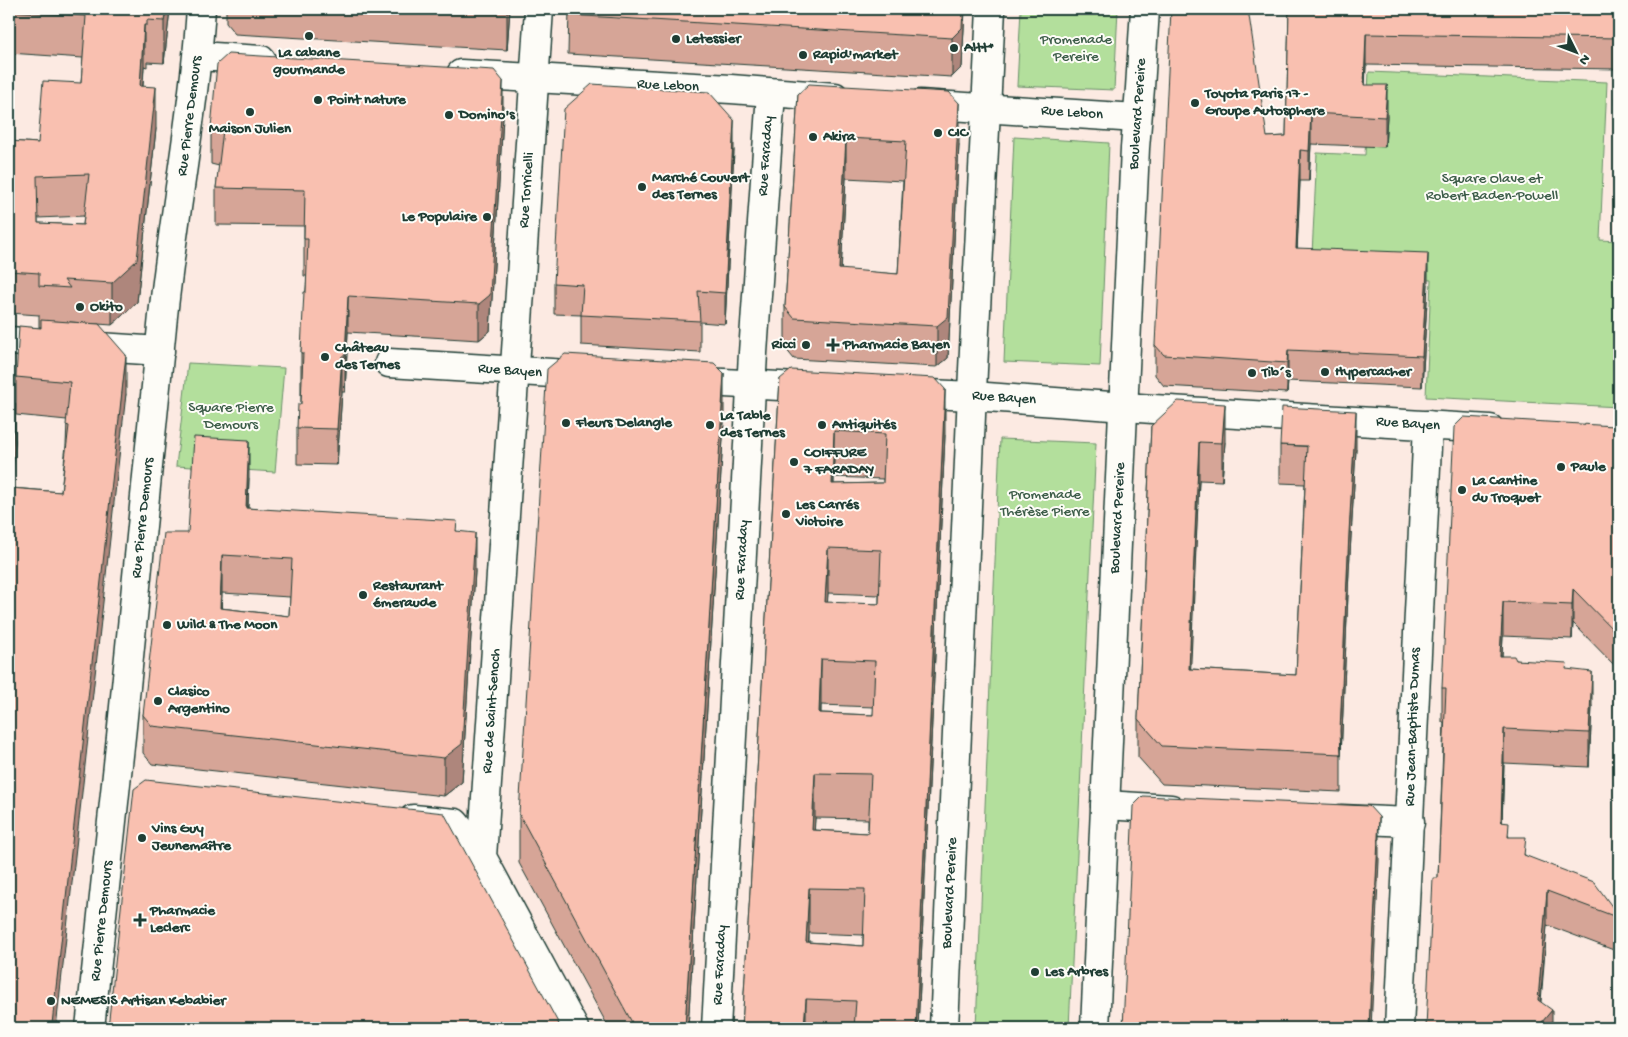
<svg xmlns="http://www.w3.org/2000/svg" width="1628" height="1037" font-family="'Gochi Hand',sans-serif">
  <rect width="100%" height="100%" fill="#fceae2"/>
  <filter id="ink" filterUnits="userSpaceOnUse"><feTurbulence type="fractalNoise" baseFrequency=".02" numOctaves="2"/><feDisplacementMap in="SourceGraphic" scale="10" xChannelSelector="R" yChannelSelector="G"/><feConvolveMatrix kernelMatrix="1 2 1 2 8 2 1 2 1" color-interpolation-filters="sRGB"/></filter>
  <g filter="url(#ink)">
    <g fill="#b3df9c" stroke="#698e68">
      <path d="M1021,9H1118L1114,90L1017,86Z"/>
      <path d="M1369,72L1607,82L1600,240L1619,241V407L1426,397L1431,280L1311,275L1317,153L1365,155Z"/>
      <path d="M1014,137L1109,143L1100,366L1004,362Z"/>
      <path d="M188,363L284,368L275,472L176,466Z"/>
      <path d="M1000,439L1096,443L1069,1028H976Z"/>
    </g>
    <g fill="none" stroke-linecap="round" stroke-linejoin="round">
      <g stroke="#1f3d34" stroke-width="31">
        <g id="minor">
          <path d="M539,9L482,857L574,1028"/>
          <path d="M198,56L261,60"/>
          <path d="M461,74L731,89L835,97"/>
          <path d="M920,104L1137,118"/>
          <path d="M9,341L160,351"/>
          <path d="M389,363L585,375"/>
          <path d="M687,381L817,388"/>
          <path d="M907,393L973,396L1153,409L1490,429"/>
          <path d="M1105,805L1171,809"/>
          <path d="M413,819L455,823L482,857"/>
          <path d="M1341,819L1410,822"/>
          <path d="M90,1028C116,791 140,553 163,316C174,213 194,112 201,9"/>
          <path d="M716,1028L753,353L771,93"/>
          <path d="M1399,1028L1428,425"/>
        </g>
      </g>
      <g stroke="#1f3d34" stroke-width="31">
        <g id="major">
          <path d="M944,1028L973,370L991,9"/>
          <path d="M1095,1028L1135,148L1140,88L1145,9"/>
        </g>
      </g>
      <use href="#minor" stroke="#fdfcf7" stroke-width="28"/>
      <use href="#major" stroke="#fdfcf7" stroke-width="28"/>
    </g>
    <g fill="#d6a597" stroke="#1f3d34" fill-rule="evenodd">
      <path d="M9,9H170L164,63L147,62V67L144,66L143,87L156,129L137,302L112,325L70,322L126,394L9,1028V403L15,441L12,488L61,492L66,445L67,420L16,415V377L41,327H39V315L9,313V141L38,143L81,83L83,58L9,53ZM84,216L83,225L38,223V218Z"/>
      <path d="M226,9H510L507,50L235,34L226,23Z"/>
      <path d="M569,9H965L962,67L952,77L568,54Z"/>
      <path d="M1289,9H1619V121H1616V92L1617,69L1366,65L1365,85L1387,116L1385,147L1311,144L1309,181H1300L1297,248L1428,284L1422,387L1288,381L1287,393L1164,386L1155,375V345L1267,137L1286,136Z"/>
      <path d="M798,94L959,144L948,358L937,367L794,359L785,348V307ZM846,178L903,181L898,274L841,270Z"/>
      <path d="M503,117L490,331L479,340L348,332L345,392H342L337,465L297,464V428L301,404V353L307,276H304V226L216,225V188L219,166L211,164V128Z"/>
      <path d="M734,150L725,324L700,322V352L581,345V315L554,314V283Z"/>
      <path d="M780,379L945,435L918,1028H742ZM834,477L883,479V483L834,484ZM828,593L879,595V604L827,603ZM821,705L874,707L873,715L821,713ZM815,818L868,819V833L814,830ZM809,933L863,935V946L809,942Z"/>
      <path d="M724,421L688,1028H609L519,863V814Z"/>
      <path d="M1151,426L1225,442L1222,481L1199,480L1190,669L1296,675L1305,484L1280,483V445L1356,449L1349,571L1341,756V792L1162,784L1138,757V719Z"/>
      <path d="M1619,431V670L1573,623L1572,639L1503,636L1502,656L1516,660L1567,670L1592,706L1589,767L1504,763L1502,822L1509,837L1526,856L1619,916V952L1547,925L1541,1002L1552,1028L1438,878L1444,722H1442V688Z"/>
      <path d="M249,478L248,508L457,531L475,571L462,782L444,796L152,764L143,753V715L188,533ZM222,593L290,597L289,616L221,608Z"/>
    </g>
    <g fill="#ae867b" stroke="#1f3d34">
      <path d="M166,9H170L164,63V21Z"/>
      <path d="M507,9H510L507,50Z"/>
      <path d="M963,9H965L962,67L952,77V38Z"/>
      <path d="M144,25V66L140,128V86Z"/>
      <path d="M1366,34V65L1364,115V85Z"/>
      <path d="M503,81V117L490,331L479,340V304Z"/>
      <path d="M1387,85V116L1385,147V117Z"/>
      <path d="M156,87V129L137,302L112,325V283Z"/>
      <path d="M959,103V144L948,358L937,367V326Z"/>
      <path d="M1311,113V144L1309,181V151Z"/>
      <path d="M734,120V150L725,324V293Z"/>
      <path d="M846,138V178L839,310V269Z"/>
      <path d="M1300,150V181L1296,278V248Z"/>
      <path d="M1428,253V284L1422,387V356Z"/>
      <path d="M348,296V332L345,392V356Z"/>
      <path d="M1288,350V381L1287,393V363Z"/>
      <path d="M126,355V394L56,1028H47Z"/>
      <path d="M342,356V392L337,465V429Z"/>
      <path d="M724,373V421L688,1028H685Z"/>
      <path d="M945,389V435L918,1028H916Z"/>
      <path d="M15,403V441L10,526V488Z"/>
      <path d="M1225,404V442L1222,481V443Z"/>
      <path d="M1356,411V449L1349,571L1341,756L1340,731L1349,533Z"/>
      <path d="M834,431V477L832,530V484Z"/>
      <path d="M249,440V478L246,546V508Z"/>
      <path d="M1199,442V480L1189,707V669Z"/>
      <path d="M475,533V571L462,782L444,796V758Z"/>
      <path d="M828,548V593L825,648V602Z"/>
      <path d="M222,555V593L220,646V608Z"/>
      <path d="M1573,589V623L1572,639V605Z"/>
      <path d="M1503,602V636L1500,689V656Z"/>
      <path d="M821,659V705L819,759V713Z"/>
      <path d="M1592,672V706L1589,767V733Z"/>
      <path d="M1504,729V763L1501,856V822Z"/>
      <path d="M815,773V818L812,876V830Z"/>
      <path d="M1379,817V861L1371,1028H1369Z"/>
      <path d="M809,888V933L806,988V942Z"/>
      <path d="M1547,891V925L1538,1026L1552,1010V1028H1537L1538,1000Z"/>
      <path d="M806,999V1028H804Z"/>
    </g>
    <g fill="#f9c0b0" stroke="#1f3d34" fill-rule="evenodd">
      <path d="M9,9H166L164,21L147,20V25H144L140,86L156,87L137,260L112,283L64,280L70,288L39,286V273L9,271V141L38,143L43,81L81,83L86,16L9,11ZM89,174L83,225L38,223L37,176Z"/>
      <path d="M569,9H963L962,28L952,38L568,15Z"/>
      <path d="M1171,9H1248L1267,137L1286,136L1289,9H1619V38L1366,34L1364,85H1387L1385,117L1311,113L1309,151L1300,150L1296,248L1428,253L1422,356L1288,350L1287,363L1164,355L1155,345Z"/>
      <path d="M1619,45V92H1616Z"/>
      <path d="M228,54L494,70L503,81L490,295L479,304L348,296L345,356H342L337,429L297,428L298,404H301L303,353H301L302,330L304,292H306L308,239H304L305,190L216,188L223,130L211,128L217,64Z"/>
      <path d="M592,84L709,92L734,120L725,293L698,291L700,321L581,315L583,285L554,283L564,109Z"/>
      <path d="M809,84L949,92L959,103L948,317L937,326L794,318L785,307L798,94ZM846,138L906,141L898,274L839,269Z"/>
      <path d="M41,320L99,324L126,355L52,1024L47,1028H9V403H15L10,488L61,492L69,426L66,425L70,382L16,377L19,326L41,328Z"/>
      <path d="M565,354L714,363L724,373L685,1028H635L519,814L547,369Z"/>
      <path d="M791,370L935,378L945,389L916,1028H854L856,1001L806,999L804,1028H742L780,379ZM834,431L885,434L883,483L832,484ZM828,548L881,550L879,604L825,602ZM821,659L875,661L873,715L819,713ZM815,773L871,774L868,833L812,830ZM809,888L865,889L863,946L806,942Z"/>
      <path d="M1178,401L1225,404L1222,443L1199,442L1189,669L1296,675L1307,446L1280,445L1282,407L1356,411L1349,533L1340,731L1341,754L1162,746L1138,719L1151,426Z"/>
      <path d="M1464,417L1614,426L1619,431V636L1573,589L1572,605L1503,602L1500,656H1514L1516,660L1567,663L1566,669L1592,672L1589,733L1504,729L1501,822L1509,823L1508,837H1526L1524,855L1594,882L1619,916V918L1547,891L1538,1000L1552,1010L1537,1028H1426L1433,878H1438L1446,688H1442L1454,427Z"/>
      <path d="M194,437L249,440L246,508L457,521L456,531L475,533L462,744L444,758L152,726L143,715L164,533H188ZM222,555L292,559L289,616L220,608Z"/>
      <path d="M146,780L444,813L561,1028H108L134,789Z"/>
      <path d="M1143,796L1369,806L1379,817L1369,1028H1123L1133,806Z"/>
    </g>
  </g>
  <g fill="#1f3d34" stroke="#fdfcf7" stroke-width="2">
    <circle cx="309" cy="36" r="5"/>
    <circle cx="676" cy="39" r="5"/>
    <circle cx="954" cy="48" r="5"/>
    <circle cx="803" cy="55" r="5"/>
    <circle cx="318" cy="100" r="5"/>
    <circle cx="1195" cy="103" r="5"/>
    <circle cx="250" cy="112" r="5"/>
    <circle cx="449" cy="115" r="5"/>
    <circle cx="938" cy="133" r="5"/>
    <circle cx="813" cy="137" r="5"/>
    <circle cx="642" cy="187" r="5"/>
    <circle cx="487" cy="217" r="5"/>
    <circle cx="80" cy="307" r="5"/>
    <circle cx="806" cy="345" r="5"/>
    <path d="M830.5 337.5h5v5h5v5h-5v5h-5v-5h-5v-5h5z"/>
    <circle cx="325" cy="357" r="5"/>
    <circle cx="1325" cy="372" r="5"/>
    <circle cx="1252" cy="373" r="5"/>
    <circle cx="566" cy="423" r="5"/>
    <circle cx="710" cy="425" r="5"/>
    <circle cx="822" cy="425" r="5"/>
    <circle cx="794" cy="462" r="5"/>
    <circle cx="1561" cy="467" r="5"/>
    <circle cx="1462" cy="490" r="5"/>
    <circle cx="786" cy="514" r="5"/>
    <circle cx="363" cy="595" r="5"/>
    <circle cx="167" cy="625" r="5"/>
    <circle cx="158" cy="701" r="5"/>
    <circle cx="142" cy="838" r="5"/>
    <path d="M137.5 912.5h5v5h5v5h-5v5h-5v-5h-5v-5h5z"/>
    <circle cx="1035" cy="972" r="5"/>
    <circle cx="51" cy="1001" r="5"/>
  </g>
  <g text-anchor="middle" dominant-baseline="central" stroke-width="4" stroke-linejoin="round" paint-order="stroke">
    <g font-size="15" font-weight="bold" fill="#1f3d34" stroke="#fdfcf7" text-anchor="start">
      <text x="686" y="39">Letessier</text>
      <text x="964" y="48">Altt*</text>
      <text x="309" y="53" text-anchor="middle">La cabane<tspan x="309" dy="17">gourmande</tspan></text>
      <text x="813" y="55">Rapid'market</text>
      <text x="1205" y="94">Toyota Paris 17 -<tspan x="1205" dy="17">Groupe Autosphere</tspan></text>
      <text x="328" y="100">Point nature</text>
      <text x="459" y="115">Domino's</text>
      <text x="250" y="129" text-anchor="middle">Maison Julien</text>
      <text x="948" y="133">CIC</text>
      <text x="823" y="137">Akira</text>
      <text x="652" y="178">Marché Couvert<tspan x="652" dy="17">des Ternes</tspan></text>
      <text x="477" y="217" text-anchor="end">Le Populaire</text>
      <text x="90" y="307">Okito</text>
      <text x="796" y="345" text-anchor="end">Ricci</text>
      <text x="843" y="345">Pharmacie Bayen</text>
      <text x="335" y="348">Château<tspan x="335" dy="17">des Ternes</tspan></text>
      <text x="1335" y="372">Hypercacher</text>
      <text x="1262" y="373">Tib´s</text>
      <text x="720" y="416">La Table<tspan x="720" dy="17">des Ternes</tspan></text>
      <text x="576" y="423">Fleurs Delangle</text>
      <text x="832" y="425">Antiquités</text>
      <text x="804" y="453">COIFFURE<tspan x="804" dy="17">7 FARADAY</tspan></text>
      <text x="1571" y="467">Paule</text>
      <text x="1472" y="481">La Cantine<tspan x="1472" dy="17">du Troquet</tspan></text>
      <text x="796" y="505">Les Carrés<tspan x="796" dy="17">Victoire</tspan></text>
      <text x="373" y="586">Restaurant<tspan x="373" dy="17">émeraude</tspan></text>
      <text x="177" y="625">Wild &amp; The Moon</text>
      <text x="168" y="692">Clasico<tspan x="168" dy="17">Argentino</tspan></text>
      <text x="152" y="829">Vins Guy<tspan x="152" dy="17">Jeunemaître</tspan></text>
      <text x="150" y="911">Pharmacie<tspan x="150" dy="17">Leclerc</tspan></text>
      <text x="1045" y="972">Les Arbres</text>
      <text x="61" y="1001">NEMESIS Artisan Kebabier</text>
    </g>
    <g font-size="15" fill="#3d5d49" stroke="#fdfcf7">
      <text x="1076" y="40">Promenade<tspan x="1076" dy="17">Pereire</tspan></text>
      <text x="1492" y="179">Square Olave et<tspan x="1492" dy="17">Robert Baden-Powell</tspan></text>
      <text x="231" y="408">Square Pierre<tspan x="231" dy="17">Demours</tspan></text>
      <text x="1045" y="495">Promenade<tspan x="1045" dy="17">Thérèse Pierre</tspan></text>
    </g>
    <g font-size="15" fill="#1f3d34" stroke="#fdfcf7">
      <text transform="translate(668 86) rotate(3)">Rue Lebon</text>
      <text transform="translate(1072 113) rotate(4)">Rue Lebon</text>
      <text transform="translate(1138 114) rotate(-86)">Boulevard Pereire</text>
      <text transform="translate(190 116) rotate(-83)">Rue Pierre Demours</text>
      <text transform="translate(766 156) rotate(-86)">Rue Faraday</text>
      <text transform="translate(527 190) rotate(-86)">Rue Torricelli</text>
      <text transform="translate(510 371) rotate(4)">Rue Bayen</text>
      <text transform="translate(1004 398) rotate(4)">Rue Bayen</text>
      <text transform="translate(1408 424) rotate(4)">Rue Bayen</text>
      <text transform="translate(143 518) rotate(-84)">Rue Pierre Demours</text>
      <text transform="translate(1118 518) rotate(-87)">Boulevard Pereire</text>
      <text transform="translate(742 560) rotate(-87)">Rue Faraday</text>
      <text transform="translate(492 711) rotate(-86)">Rue de Saint-Senoch</text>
      <text transform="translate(1413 727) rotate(-88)">Rue Jean-Baptiste Dumas</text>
      <text transform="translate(950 893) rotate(-87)">Boulevard Pereire</text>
      <text transform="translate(102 921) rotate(-84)">Rue Pierre Demours</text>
      <text transform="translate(720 965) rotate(-87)">Rue Faraday</text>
    </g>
  </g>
  <rect width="1628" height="1037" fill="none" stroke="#fdfcf7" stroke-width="30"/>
  <rect x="15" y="15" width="1598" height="1007" fill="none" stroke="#1f3d34" stroke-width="2" filter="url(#ink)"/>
  <g transform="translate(1576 52) rotate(132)" stroke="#fdfcf7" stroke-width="4" paint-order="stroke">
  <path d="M0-4L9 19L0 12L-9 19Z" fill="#1f3d34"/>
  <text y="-8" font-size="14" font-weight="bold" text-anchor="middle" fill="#1f3d34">N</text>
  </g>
</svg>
